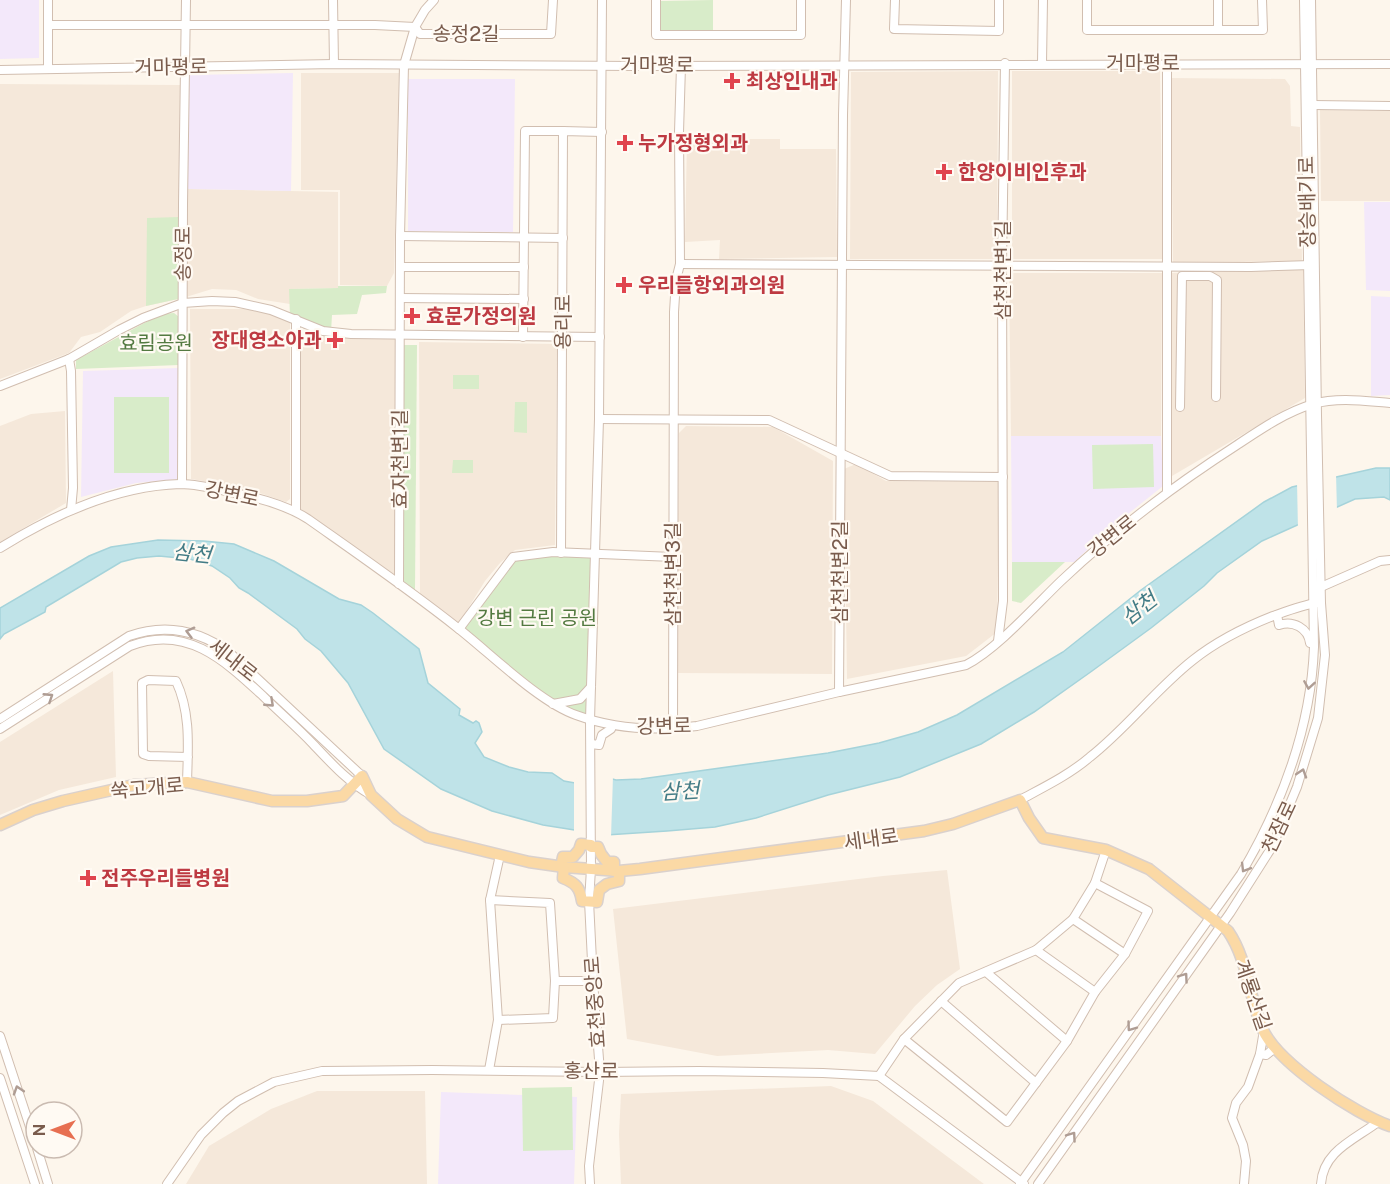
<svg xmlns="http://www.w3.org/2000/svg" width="1390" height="1184" font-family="'Public Sans','Noto Sans KR',sans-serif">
  <rect width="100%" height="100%" fill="#fdf6ec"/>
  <g fill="#f5e8da">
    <path d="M998,71L997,259H850L851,72Z"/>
    <path d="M1012,71H1160L1163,259H1012Z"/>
    <path d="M301,73H399L394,273L387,286L340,285V190H301Z"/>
    <path d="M1171,78L1285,79L1290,86L1291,126L1300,127L1302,261L1173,263Z"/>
    <path d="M0,84L180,85L178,299L146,306L131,311L100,332L81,337L69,353L0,379Z"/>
    <path d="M1320,110L1390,111V201H1321Z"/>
    <path d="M687,139H780V149H836L837,257L719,259L720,240L685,242Z"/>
    <path d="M187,189L338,192V288L290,289V304L258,299L236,290L212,289L186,297Z"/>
    <path d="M1303,268L1305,398L1172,476V273Z"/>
    <path d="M1009,273H1162L1161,436H1011Z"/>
    <path d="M190,309H244L268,312L290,320V499L286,502L245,488L191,479Z"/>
    <path d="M298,333L395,337L396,578L298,507Z"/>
    <path d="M419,342L557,344L555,545L515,550L500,563L485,581L459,623L420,594Z"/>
    <path d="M65,411L66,503L0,542V426L31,414Z"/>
    <path d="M686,426L773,427L833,461L832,674L677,673L679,433Z"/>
    <path d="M856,464L886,481L999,482L997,632L966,656L847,679L844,469Z"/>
    <path d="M113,671L116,777L59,790L0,815V742Z"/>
    <path d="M947,870L960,969L937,985L915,1006L875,1054L828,1050L717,1056L627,1039L613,909L883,876Z"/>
    <path d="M831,1086L873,1101L984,1184H621L619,1134L621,1094Z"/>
    <path d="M317,1091H425L427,1184H186L209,1146L271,1109Z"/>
  </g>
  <g fill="#f3e8fa">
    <path d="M0,0H39V58L0,59Z"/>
    <path d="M293,73L291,191L187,189L189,75Z"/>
    <path d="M408,79H515L513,232L408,231Z"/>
    <path d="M1364,202H1390V291L1366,290Z"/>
    <path d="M1371,296L1390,297V395L1371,396Z"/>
    <path d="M179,368V479L136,483L81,497L83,371Z"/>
    <path d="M1011,436H1161L1163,486L1113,526L1074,562H1012Z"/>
    <path d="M441,1092L577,1097L574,1184H438Z"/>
  </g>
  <g fill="#d8ecc9">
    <path d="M713,0V33L662,32L658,28V4L660,1Z"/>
    <path d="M179,217L178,299L146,306L147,218Z"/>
    <path d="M338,286H387L386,293L362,295L357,314L332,315L331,332L290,317L289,289L338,288Z"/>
    <path d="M174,313L179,317V365L76,369V360L161,314Z"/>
    <path d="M404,345H417L415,590L404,582Z"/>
    <rect x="453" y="375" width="26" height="14"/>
    <rect x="114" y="397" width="55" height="76"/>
    <path d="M515,402H527V433L514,432Z"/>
    <path d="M1153,444L1154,487L1093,489L1092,445Z"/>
    <path d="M453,460H473V473H452Z"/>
    <path d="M595,554L590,720L560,708L459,629L513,557Z"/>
    <path d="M1012,562H1065L1021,603L1012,601Z"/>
    <path d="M572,1087L573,1150L523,1151L522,1088Z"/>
  </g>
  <path fill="#bfe3e8" stroke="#a5d3da" stroke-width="1.5" d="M1376,468H1390V500L1384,497L1355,499L1262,541L1217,573L1204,586L1151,628L1092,671L1034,712L981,744L900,777L828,795L756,818L715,827L667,831L606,835L543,825L492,811L441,789L384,749L348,683L321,651L305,639L297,629L248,593L239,588L230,578L212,566L190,559L159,556L137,558L121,562L46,607L45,612L4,634L0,639V608L89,556L111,547L158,540L204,541L234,544L274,561L339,599L361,605L373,613L419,649L428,683L460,709L459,715L473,723L476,721L479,723L482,732L475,743L484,757L509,767L528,772L552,773L564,781L575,783L591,773L616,780L641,779L828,753L879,743L918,732L957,715L1063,652L1141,590L1264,502L1292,487Z"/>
  <g fill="#fdf6ec">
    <path d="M1336,474L1337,511L1298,529L1297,482Z"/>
    <path d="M590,771L613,776L611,837L574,833V780Z"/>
  </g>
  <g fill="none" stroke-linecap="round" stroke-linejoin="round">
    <g stroke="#d1beb0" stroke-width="10">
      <g id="minor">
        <path d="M333,0L334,64"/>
        <path d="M656,0V35H801V0"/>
        <path d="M895,0L894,29L999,31V0"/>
        <path d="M1087,0V30H1263L1262,0"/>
        <path d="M1218,0V30"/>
        <path d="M48,25H375L415,27L420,34H551L553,0"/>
        <path d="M1042,63L1043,0"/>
        <path d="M48,69V0"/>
        <path d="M0,70L334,64L637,66L1390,64"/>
        <path d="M1314,105L1390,106"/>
        <path d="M400,236L563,238"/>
        <path d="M680,264L1251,267L1311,265"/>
        <path d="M400,267H524"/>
        <path d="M400,298L524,299"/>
        <path d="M296,319V511"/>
        <path d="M523,337L525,131H563"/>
        <path d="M69,359L71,371L73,488L71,510"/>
        <path d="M0,386L69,359L119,330L143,318L183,303L212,301L235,302L271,310L323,331L351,334L600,337"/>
        <path d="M1180,407L1182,276H1210L1217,280L1216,397"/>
        <path d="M599,419L769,420L890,476L1003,477"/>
        <path d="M182,484L183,204L186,0"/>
        <path d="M1167,492V63"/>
        <path d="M0,548C53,515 117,486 180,484C199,484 221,490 239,494C263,499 288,506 308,519C359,555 410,590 459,629C491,654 539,702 576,715C614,729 657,731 697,726L839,692L966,665C997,649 1035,606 1061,581C1115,530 1175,485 1237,445C1261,429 1286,412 1313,404C1338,397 1365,401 1390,403"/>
        <path d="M561,553L563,131L602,132"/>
        <path d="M399,584L400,236L404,65L415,27L425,10L434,0"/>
        <path d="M1321,587L1380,561L1390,560"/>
        <path d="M1277,615L1279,625C1293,620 1308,628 1310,643"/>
        <path d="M459,629L513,557L553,552L673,557"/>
        <path d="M998,641L1003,601L1002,266L1005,63"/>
        <path d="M839,692L843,115L846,0"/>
        <path d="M553,704L580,699L591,687"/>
        <path d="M0,719L129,636C166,623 199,630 230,653L362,776"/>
        <path d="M0,729L130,646C186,624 224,660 263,696C279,712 297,727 313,744C331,763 348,782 371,795"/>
        <path d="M673,729L674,312L676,280L680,264L679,132L681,66"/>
        <path d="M591,744L599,745L602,735L611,729L612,725"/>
        <path d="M187,782C188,747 191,713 176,681L148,680L142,683L143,754L149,756L188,757"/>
        <path d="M1020,800C1044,787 1069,775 1090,757C1127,728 1156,689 1193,660C1217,641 1245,627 1273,616C1287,611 1302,605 1317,603"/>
        <path d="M490,900L550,903L555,981L553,1018L498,1020"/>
        <path d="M1073,919L1125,954"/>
        <path d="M1036,950L1095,992"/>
        <path d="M986,972L1067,1041"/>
        <path d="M555,981H593"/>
        <path d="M941,1001L1036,1083"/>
        <path d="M0,1036L36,1145"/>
        <path d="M904,1039L1007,1122L1067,1041L1095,992L1125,954L1148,911L1095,883"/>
        <path d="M1260,1054L1266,1055L1275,1048"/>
        <path d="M489,1070L498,1020L490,900L500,855"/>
        <path d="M879,1076L904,1039L959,983L1036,950L1073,919L1095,883L1106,850"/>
        <path d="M0,1078L35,1184"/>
        <path d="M37,1148L48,1184"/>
        <path d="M167,1184L201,1135L223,1113L238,1101L274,1082L322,1071L432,1070L600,1072L699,1071L823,1073L879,1076L1024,1184"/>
        <path d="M590,1184L589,1166L600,1072L593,981L589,901L591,869L590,720L599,419L602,0"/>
        <path d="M1020,1184L1241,874C1281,806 1311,727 1314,647L1304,0"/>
        <path d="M1038,1184L1230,913L1272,847L1297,787L1318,718L1325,655L1321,603L1317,415L1311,0"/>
        <path d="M1244,1184L1246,1161L1243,1145L1232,1118L1236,1103L1248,1087L1260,1054L1264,1030"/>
        <path d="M1321,1184C1323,1151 1354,1140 1378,1122"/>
      </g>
    </g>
    <g stroke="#dad1cd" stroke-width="13">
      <g id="major">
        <path d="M0,825L33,810L63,801L134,785L187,782L272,801H307L343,796L362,776L371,795L397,819L427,837L529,862L564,867L619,871L640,869L924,831L953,824L1020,800L1029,818L1043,838L1106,850L1149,869L1228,931C1248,960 1249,998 1263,1030C1279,1064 1355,1114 1390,1126"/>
        <path d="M591,847H598L601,854L607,862H614V871"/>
        <path d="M561,867L563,857H573L579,850L581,844L591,845"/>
        <path d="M564,867L563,878C576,883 580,888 582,901L597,902L599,890L607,884L619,881V871"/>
      </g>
    </g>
    <use href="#minor" stroke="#fff" stroke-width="8"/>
    <use href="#major" stroke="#fbd9a5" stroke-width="10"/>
  </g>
  <defs><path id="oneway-chevron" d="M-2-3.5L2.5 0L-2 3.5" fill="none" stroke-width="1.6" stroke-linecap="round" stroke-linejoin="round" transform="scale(1.5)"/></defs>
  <g stroke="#af9d94">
    <use href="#oneway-chevron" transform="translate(190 632) rotate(-165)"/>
    <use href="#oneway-chevron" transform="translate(1309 685) rotate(99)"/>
    <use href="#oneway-chevron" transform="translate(49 697) rotate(-33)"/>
    <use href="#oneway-chevron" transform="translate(270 703) rotate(43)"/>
    <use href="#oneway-chevron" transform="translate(1302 773) rotate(-72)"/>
    <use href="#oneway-chevron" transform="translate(1245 868) rotate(121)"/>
    <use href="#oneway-chevron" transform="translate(1184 977) rotate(-55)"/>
    <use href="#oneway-chevron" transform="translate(1131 1027) rotate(126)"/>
    <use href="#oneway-chevron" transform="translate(18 1090) rotate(-108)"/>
    <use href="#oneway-chevron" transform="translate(1072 1136) rotate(-55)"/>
  </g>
  <g fill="#e0444e" stroke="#fffaf3" stroke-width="2">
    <path d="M729 72h6v6h6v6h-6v6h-6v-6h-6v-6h6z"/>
    <path d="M622 134h6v6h6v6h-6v6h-6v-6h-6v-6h6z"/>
    <path d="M941 163h6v6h6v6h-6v6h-6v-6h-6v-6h6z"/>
    <path d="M621 276h6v6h6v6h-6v6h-6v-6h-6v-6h6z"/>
    <path d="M409 307h6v6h6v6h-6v6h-6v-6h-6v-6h6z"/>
    <path d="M332 331h6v6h6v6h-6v6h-6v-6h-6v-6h6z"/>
    <path d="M85 869h6v6h6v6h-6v6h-6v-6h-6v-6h6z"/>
  </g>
  <g text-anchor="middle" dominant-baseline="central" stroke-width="4.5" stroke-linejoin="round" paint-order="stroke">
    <g font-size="20" fill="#7a5c4d" stroke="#fffaf3">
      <text x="466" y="34">송정2길</text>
      <text x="1143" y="63">거마평로</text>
      <text x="657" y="65">거마평로</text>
      <text transform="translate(171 67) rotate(-1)">거마평로</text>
      <text transform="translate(1307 202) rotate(-91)">장승배기로</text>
      <text transform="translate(183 254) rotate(-90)">송정로</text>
      <text transform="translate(1003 270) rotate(-90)">삼천천변1길</text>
      <text transform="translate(563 322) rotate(-90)">용리로</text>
      <text transform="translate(400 459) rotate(-90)">효자천변1길</text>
      <text transform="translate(232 494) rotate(12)">강변로</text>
      <text transform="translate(1112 536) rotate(-39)">강변로</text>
      <text transform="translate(840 572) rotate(-90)">삼천천변2길</text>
      <text transform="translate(673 574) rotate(-90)">삼천천변3길</text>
      <text transform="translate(233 660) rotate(38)">세내로</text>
      <text transform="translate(664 726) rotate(-1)">강변로</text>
      <text transform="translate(147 788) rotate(-5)">쑥고개로</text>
      <text transform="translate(1279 827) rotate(-65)">천잠로</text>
      <text transform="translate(871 839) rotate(-8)">세내로</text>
      <text transform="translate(1253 995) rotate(71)">계룡산길</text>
      <text transform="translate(595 1002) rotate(-94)">효천중앙로</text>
      <text x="591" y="1071">홍산로</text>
    </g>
    <g font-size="20" font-weight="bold" fill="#be3a42" stroke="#fffaf3" text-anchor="start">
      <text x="746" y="81">최상인내과</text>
      <text x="638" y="143">누가정형외과</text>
      <text x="958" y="172">한양이비인후과</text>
      <text x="638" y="285">우리들항외과의원</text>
      <text x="426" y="316">효문가정의원</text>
      <text x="322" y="340" text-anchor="end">장대영소아과</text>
      <text x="101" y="878">전주우리들병원</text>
    </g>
    <g font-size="20" fill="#537a41" stroke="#fffaf3">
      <text x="156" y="343">효림공원</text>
      <text x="537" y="618">강변 근린 공원</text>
    </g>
    <g font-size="21" font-style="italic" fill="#437c86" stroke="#fffaf3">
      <text transform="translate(192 553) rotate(6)">삼천</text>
      <text transform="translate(1139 608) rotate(-38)">삼천</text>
      <text transform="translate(680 791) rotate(-3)">삼천</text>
    </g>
  </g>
  <g transform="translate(54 1130) rotate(270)"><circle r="28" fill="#fffaf3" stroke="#cabbb1" stroke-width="1.5"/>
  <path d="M0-4.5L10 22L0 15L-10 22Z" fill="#e76f51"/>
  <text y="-9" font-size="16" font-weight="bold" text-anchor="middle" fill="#7a5c4d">N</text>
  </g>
</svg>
